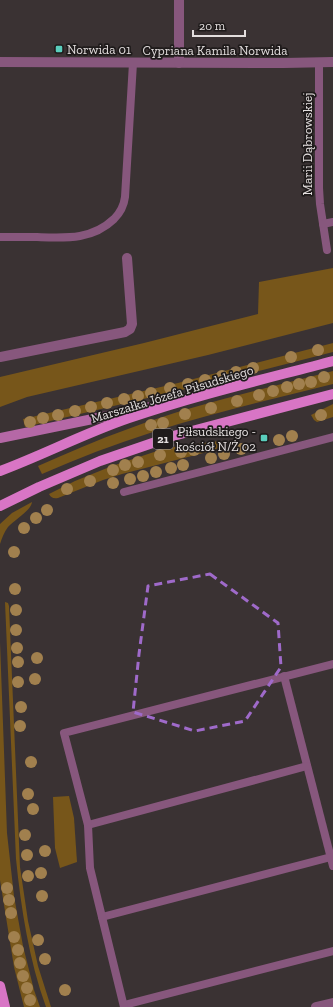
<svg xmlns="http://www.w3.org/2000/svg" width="333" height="1007" font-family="'Zilla Slab',serif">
  <rect width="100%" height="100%" fill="#3a3233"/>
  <g fill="#77561a">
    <path d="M333,268V323L208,355L27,397L0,407V377L144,343L258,314L259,282Z"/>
    <path d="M333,343V352L232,378L25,427L23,419L178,383Z"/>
    <path d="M333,371V384C273,399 212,413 153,432C115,444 78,458 42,474L38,466C68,453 97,440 128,429C194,404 264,389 333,371Z"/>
    <path d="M333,404V417L317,422L314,420L311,415Z"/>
    <path d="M219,441L220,446L215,450L122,474L103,480L58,498C54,499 51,498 49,494L75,481L112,466L166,448Z"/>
    <path d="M32,502C31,511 14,520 8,527C4,532 2,538 0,544V524L12,513Z"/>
    <path d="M5,602L8,603L9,606L20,867L28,921L38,966L51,1007H46C29,960 21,908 16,859Z"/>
    <path d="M0,642L7,833L14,896L23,946L34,990L40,1007H24L14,967L0,880Z"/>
    <path d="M69,796L74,818L77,862L60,868L55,848L53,797Z"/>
  </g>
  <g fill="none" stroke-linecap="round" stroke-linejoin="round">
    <g stroke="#87577d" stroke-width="8">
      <path d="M319,63V188L320,204L327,250"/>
      <path d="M323,224L333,222"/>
      <path d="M0,237C12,237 25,237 37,237C66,238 92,240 114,219C120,213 124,205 125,197L133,63"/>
      <path d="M124,492L333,437"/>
      <path d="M284,676L333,866"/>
      <path d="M88,825L307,766"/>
      <path d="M102,917L331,857"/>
      <path d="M124,1005L333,951"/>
      <path d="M124,1007L90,868L88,825L64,733L333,664"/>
    </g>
    <g stroke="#87577d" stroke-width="10">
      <path d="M0,62L284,63L333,62"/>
      <path d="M179,63V0"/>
      <path d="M0,357L125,332L130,329L132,324L127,258"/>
      <path d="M316,1007L333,1003"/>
    </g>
    <path stroke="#b568a6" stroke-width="10" d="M0,438L151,407"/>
    <g stroke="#d875c5" stroke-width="10">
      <path d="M0,471C43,455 85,433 129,418C196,395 265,379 333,361"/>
      <path d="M0,506L39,487L100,461L173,436L333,394"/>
      <path d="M0,986L5,1007"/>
    </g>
  </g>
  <g fill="#a1804e">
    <circle cx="318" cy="350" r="6"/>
    <circle cx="291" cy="357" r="6"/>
    <circle cx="253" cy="368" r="6"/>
    <circle cx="236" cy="372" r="6"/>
    <circle cx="222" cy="376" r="6"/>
    <circle cx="324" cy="377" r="6"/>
    <circle cx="205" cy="380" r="6"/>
    <circle cx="311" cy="382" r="6"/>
    <circle cx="188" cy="384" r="6"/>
    <circle cx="299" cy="384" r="6"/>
    <circle cx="287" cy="387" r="6"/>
    <circle cx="170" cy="388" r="6"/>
    <circle cx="273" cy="391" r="6"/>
    <circle cx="151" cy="393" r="6"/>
    <circle cx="259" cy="395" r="6"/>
    <circle cx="138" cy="396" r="6"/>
    <circle cx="124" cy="399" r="6"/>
    <circle cx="237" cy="401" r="6"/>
    <circle cx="107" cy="403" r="6"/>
    <circle cx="91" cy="407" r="6"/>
    <circle cx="211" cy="408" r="6"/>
    <circle cx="75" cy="411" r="6"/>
    <circle cx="185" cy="414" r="6"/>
    <circle cx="58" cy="415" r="6"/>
    <circle cx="321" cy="415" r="6"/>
    <circle cx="43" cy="418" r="6"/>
    <circle cx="30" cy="422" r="6"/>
    <circle cx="163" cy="423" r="6"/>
    <circle cx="151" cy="425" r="6"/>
    <circle cx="292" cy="436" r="6"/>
    <circle cx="279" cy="440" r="6"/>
    <circle cx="241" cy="449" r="6"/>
    <circle cx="194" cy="450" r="6"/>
    <circle cx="181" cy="452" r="6"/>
    <circle cx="224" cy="454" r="6"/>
    <circle cx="160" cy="455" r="6"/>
    <circle cx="211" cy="458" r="6"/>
    <circle cx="138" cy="462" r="6"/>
    <circle cx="125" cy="465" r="6"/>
    <circle cx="183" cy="465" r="6"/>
    <circle cx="171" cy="468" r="6"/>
    <circle cx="113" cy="470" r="6"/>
    <circle cx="156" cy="472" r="6"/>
    <circle cx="143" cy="476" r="6"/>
    <circle cx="130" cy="479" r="6"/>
    <circle cx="90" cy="481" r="6"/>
    <circle cx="113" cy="483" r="6"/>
    <circle cx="67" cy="489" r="6"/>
    <circle cx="47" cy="510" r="6"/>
    <circle cx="36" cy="518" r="6"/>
    <circle cx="24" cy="528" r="6"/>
    <circle cx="14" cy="552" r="6"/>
    <circle cx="15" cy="589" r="6"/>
    <circle cx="16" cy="610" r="6"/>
    <circle cx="16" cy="630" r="6"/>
    <circle cx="17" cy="648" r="6"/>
    <circle cx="37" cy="658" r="6"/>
    <circle cx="18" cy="662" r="6"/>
    <circle cx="35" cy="679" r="6"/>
    <circle cx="18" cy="682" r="6"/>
    <circle cx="21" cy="707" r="6"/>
    <circle cx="20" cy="726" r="6"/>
    <circle cx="31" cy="762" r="6"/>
    <circle cx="28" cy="794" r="6"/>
    <circle cx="33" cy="809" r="6"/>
    <circle cx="25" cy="835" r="6"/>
    <circle cx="45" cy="851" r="6"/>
    <circle cx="27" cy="855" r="6"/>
    <circle cx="41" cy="873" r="6"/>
    <circle cx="28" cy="876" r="6"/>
    <circle cx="7" cy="888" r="6"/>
    <circle cx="42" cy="896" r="6"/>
    <circle cx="9" cy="900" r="6"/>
    <circle cx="11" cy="913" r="6"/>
    <circle cx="14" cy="937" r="6"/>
    <circle cx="38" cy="940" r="6"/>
    <circle cx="18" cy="950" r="6"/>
    <circle cx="45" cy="959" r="6"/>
    <circle cx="20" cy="963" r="6"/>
    <circle cx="23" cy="976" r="6"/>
    <circle cx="27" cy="988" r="6"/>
    <circle cx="65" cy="990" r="6"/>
    <circle cx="30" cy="1000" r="6"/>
  </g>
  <path fill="none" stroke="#9f6aca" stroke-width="3" stroke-dasharray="8 5" stroke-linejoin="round" d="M210,574L278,623L281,667L245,721L195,731L133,712L139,654L148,586Z"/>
  <g fill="#5acebd" stroke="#1f1b1b" stroke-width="1.5">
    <rect x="55" y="45" width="8" height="8" rx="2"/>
    <rect x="260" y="434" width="8" height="8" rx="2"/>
  </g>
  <g text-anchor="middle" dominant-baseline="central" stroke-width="3.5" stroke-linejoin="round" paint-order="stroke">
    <rect fill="#1f1b1b" stroke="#a8a4a4" stroke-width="1" x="153" y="429" width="20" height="20" rx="3"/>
    <g font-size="12" font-weight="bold" fill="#e3dede">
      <text x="163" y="439">21</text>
    </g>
    <g font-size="13" fill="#e3dede" stroke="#1f1b1b" text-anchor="start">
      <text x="67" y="49">Norwida 01</text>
      <text x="256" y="431" text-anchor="end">Piłsudskiego -<tspan x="256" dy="15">kościół N/Ż 02</tspan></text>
    </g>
    <g font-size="13" fill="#e3dede" stroke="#1f1b1b">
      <text x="215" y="50">Cypriana Kamila Norwida</text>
      <text transform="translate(307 144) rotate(-90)">Marii Dąbrowskiej</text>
      <text transform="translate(172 394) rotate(-17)">Marszałka Józefa Piłsudskiego</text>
    </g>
  </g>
  <path d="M193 30v6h52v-6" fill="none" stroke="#e3dede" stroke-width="2"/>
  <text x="199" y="30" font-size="12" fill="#e3dede" stroke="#1f1b1b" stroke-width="3" paint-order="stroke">20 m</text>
</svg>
